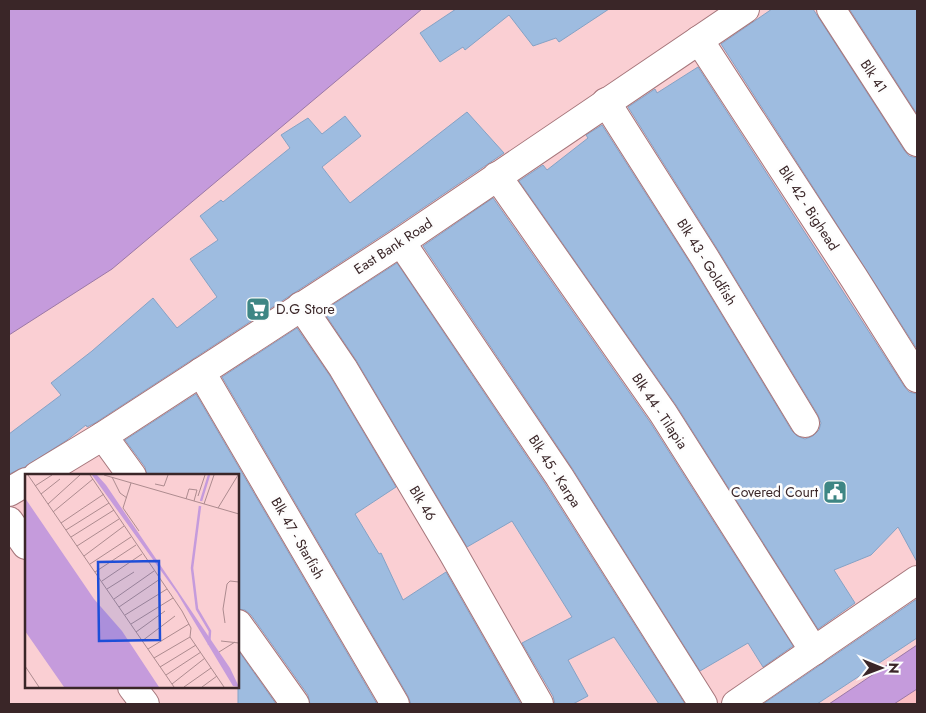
<svg xmlns="http://www.w3.org/2000/svg" width="926" height="713" font-family="Jost,sans-serif">
  <rect width="100%" height="100%" fill="#facfd3"/>
  <path fill="#fbbec3" d="M917,689V704H894Z"/>
  <g fill="#c59bdc" stroke="#9b78a6">
    <path d="M9,9H422L112,269L9,335Z"/>
    <path d="M917,645V689L894,704H829Z"/>
  </g>
  <g fill="#9ebce0" stroke="#85a2c5">
    <path d="M456,9H609L559,42L556,38L533,46L509,15L465,50L463,47L440,62L420,33Z"/>
    <path d="M772,9H813L904,150L909,156L917,158V349L721,44Z"/>
    <path d="M852,9H917V114L850,10Z"/>
    <path d="M698,67L904,386L909,392L917,394V562L898,527L871,555L834,570L855,603L818,629L676,405L519,181L543,165L547,170L588,138L586,135L602,125L692,266L792,431L797,436L805,439L813,436L819,430L821,423L818,415L718,250L628,107L655,89L657,93Z"/>
    <path d="M467,112L504,153L392,229L95,423L87,427L86,425L67,440L25,467L9,474V434L61,395L51,383L92,351L153,298L177,328L217,297L190,259L218,240L200,216L221,200L223,202L290,148L281,135L308,118L322,134L345,116L361,136L322,167L350,203Z"/>
    <path d="M493,198L650,422L793,646L763,667L748,643L700,671L572,468L423,246Z"/>
    <path d="M397,263L546,485L685,704H659L614,637L568,660L588,696L573,704H555L553,696L522,643L572,617L512,521L467,547L356,360L323,311Z"/>
    <path d="M297,328L330,376L396,487L355,514L379,554L381,553L403,600L446,572L521,704H411L408,696L222,377Z"/>
    <path d="M196,394L377,704H310L308,695L251,615L245,610L238,609V476H147L145,467L125,440Z"/>
    <path d="M917,599V638L817,704H763Z"/>
    <path d="M238,650L276,704H238Z"/>
  </g>
  <g fill="none" stroke-linecap="round" stroke-linejoin="round">
    <g stroke="#a6767b" stroke-width="30">
      <g id="minor">
        <path d="M831,9L917,142"/>
        <path d="M699,40L854,278L917,378"/>
        <path d="M606,102L705,258L805,423"/>
        <path d="M497,176L663,413L814,651"/>
        <path d="M401,242L559,476L703,704"/>
        <path d="M301,306L343,368L453,553L539,704"/>
        <path d="M201,372L395,704"/>
        <path d="M103,436L132,476"/>
        <path d="M37,476L103,436L401,242L745,9"/>
        <path d="M9,492L26,482"/>
        <path d="M9,521L26,545"/>
        <path d="M238,624L295,704"/>
        <path d="M132,687L145,704"/>
        <path d="M736,704L917,580"/>
      </g>
    </g>
    <use href="#minor" stroke="#fff" stroke-width="28"/>
  </g>
  <defs>
    <g id="supermarket-square" transform="scale(1.25)"><rect x="-9" y="-9" width="18" height="18" rx="4" fill="#3e8684" stroke="#fdfdfd"/><path d="M-6-5.5h2.5l.6 2H6L4.5 2H-2.5L-4.4-4H-6ZM-1.5 3.2a1.3 1.3 0 1 0 .1 0ZM3 3.2a1.3 1.3 0 1 0 .1 0Z" fill="#fff"/></g>
    <g id="civic-square" transform="scale(1.25)"><rect x="-9" y="-9" width="18" height="18" rx="4" fill="#3e8684" stroke="#fdfdfd"/><path d="M-.6-6.5H3V-4.5H.6V-3L4-1V1h2V6H-6V1h2V-1L-.6-3ZM-1.2 2.5V6h2.4V2.5Z" fill="#fff"/></g>
  </defs>
  <g fill-rule="evenodd">
    <use href="#supermarket-square" x="258" y="309"/>
    <use href="#civic-square" x="835" y="492"/>
  </g>
  <g text-anchor="middle" dominant-baseline="central" stroke-width="5" stroke-linejoin="round" paint-order="stroke">
    <g font-size="14" fill="#3a2628" stroke="#fdfdfd">
      <text transform="translate(874 76) rotate(57)">Blk 41</text>
      <text transform="translate(809 208) rotate(57)">Blk 42 - Bighead</text>
      <text transform="translate(393 246) rotate(-33)">East Bank Road</text>
      <text transform="translate(707 262) rotate(58)">Blk 43 - Goldfish</text>
      <text transform="translate(660 411) rotate(56)">Blk 44 - Tilapia</text>
      <text transform="translate(555 471) rotate(57)">Blk 45 - Karpa</text>
      <text transform="translate(423 503) rotate(59)">Blk 46</text>
      <text transform="translate(298 538) rotate(60)">Blk 47 - Starfish</text>
    </g>
    <g font-size="14" fill="#3a2628" stroke="#fdfdfd" text-anchor="start">
      <text x="276" y="309">D.G Store</text>
      <text x="818" y="492" text-anchor="end">Covered Court</text>
    </g>
  </g>
  <g transform="translate(25 474)">
    <rect width="214" height="214" fill="#facfd3"/>
    <path d="M67,1H72L81,11L205,194L214,213L208,212L152,119ZM0,24L69,125L97,157L134,213H39L0,157Z" fill="#c59bdc"/>
    <path fill="none" stroke="#c59bdc" stroke-width="2.5" d="M176,27L184,1M175,32L167,94L172,135L185,157L184,171"/>
    <path fill="none" stroke="#ad8b8f" stroke-width="1" d="M3,1L149,213M65,1L157,137L166,154L165,163M79,1L214,40M87,3L95,19L102,24M106,9L98,34L114,57M130,10L139,12L143,1M10,12L27,1M16,20L35,5M173,22L180,1M161,25L164,15L172,16L169,27M23,30L55,1M179,30L189,1M193,34L213,1M28,38L68,5M36,49L79,20M41,56L84,29M46,63L89,36M52,72L94,45M59,82L99,52M65,90L106,63M70,98L111,71M77,107L117,80M82,115L109,98M89,125L129,97M94,133L135,105M100,141L142,115M200,149L198,135L202,110L205,107L214,108M106,150L148,124M111,158L140,137M165,163L199,213M117,167L150,142M196,167L214,169M123,175L164,150M194,178L210,168M129,184L165,163M0,192L14,213M135,193L171,171M141,201L176,178M147,210L180,184M159,213L186,194M177,213L192,202"/>
    <path fill="#1d4ed8" fill-opacity="0.15" stroke="#1d4ed8" stroke-width="2.5" d="M134,87L135,166L74,167L73,88Z"/>
    <rect width="214" height="214" fill="none" stroke="#3a2628" stroke-width="2.5"/>
  </g>
  <rect width="926" height="713" fill="none" stroke="#3a2628" stroke-width="20"/>
  <g transform="translate(881 668) rotate(91)" stroke="#fdfdfd" stroke-width="4" paint-order="stroke">
  <path d="M0-4L9 19L0 12L-9 19Z" fill="#3a2628"/>
  <text y="-8" font-size="14" font-weight="bold" text-anchor="middle" fill="#3a2628">N</text>
  </g>
</svg>
